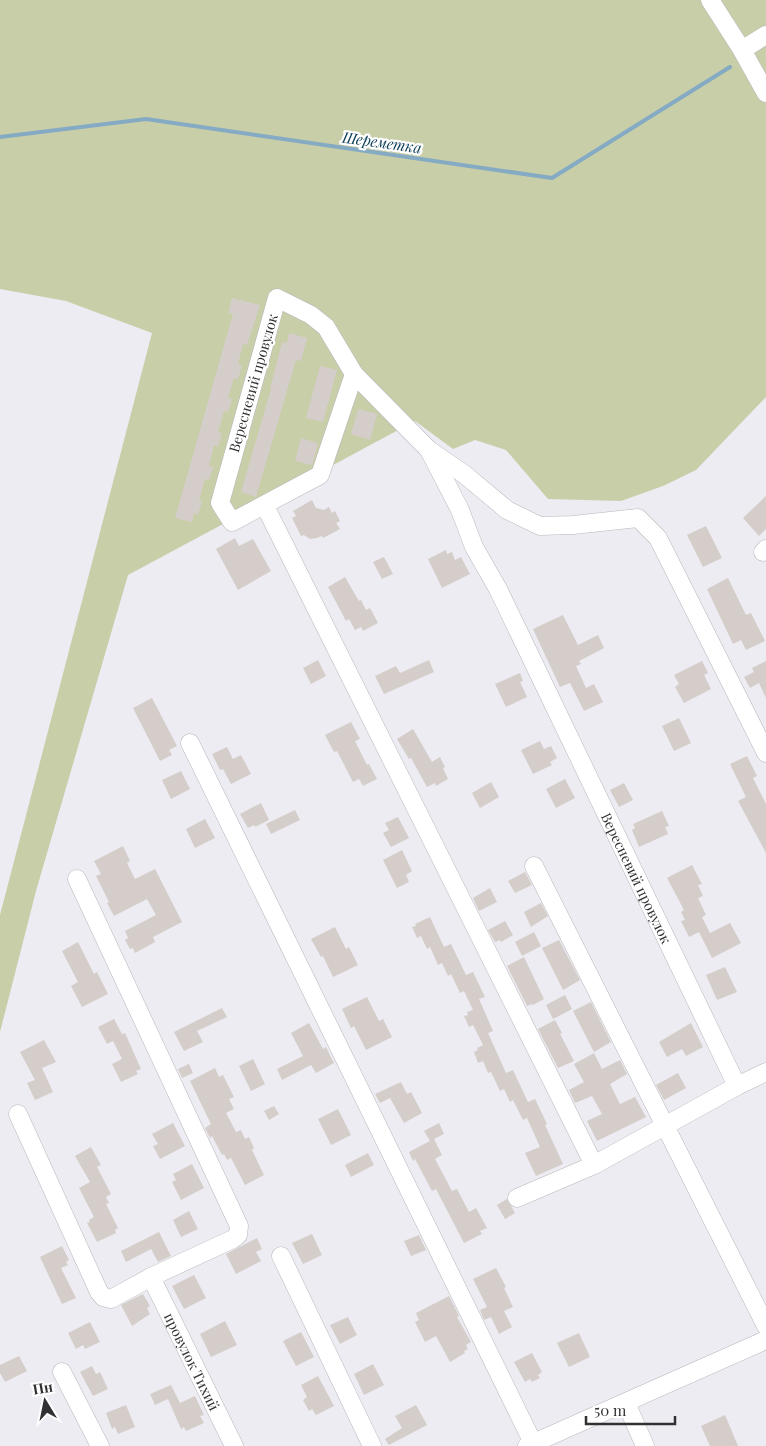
<svg xmlns="http://www.w3.org/2000/svg" width="766" height="1446" font-family="'Playfair Display',serif">
  <rect width="100%" height="100%" fill="#ececf2"/>
  <path fill="#c8cea8" d="M0,0H766V397L696,470L663,486L621,501L548,499L506,450L475,440L453,449L415,421L128,575L36,891L0,1032V915L152,333L66,301L0,289Z"/>
  <g fill="none" stroke-linecap="round" stroke-linejoin="round">
    <path stroke="#84aac4" stroke-width="4" d="M0,137L146,119L552,178L730,67"/>
  </g>
  <g fill="#d5cdca">
    <path d="M232,298L260,305L247,345L243,344L238,364L242,366L238,379L234,378L228,398L232,399L228,412L224,411L218,432L222,433L218,447L214,445L209,466L213,467L209,480L205,479L199,500L202,501L198,515L194,513L192,522L175,518L233,314L228,313Z"/>
    <path d="M289,333L307,338L301,361L296,360L256,497L241,492L271,389H270L282,342L287,343Z"/>
    <path d="M320,366L337,370L323,422L306,418Z"/>
    <path d="M358,409L377,414L370,440L351,434Z"/>
    <path d="M301,438L318,443L312,465L295,461Z"/>
    <path d="M766,496V529L759,536L743,518Z"/>
    <path d="M312,500L316,508L324,510L329,507L332,513L335,511L340,521L336,523L340,529L323,538L322,536L317,538L310,539L304,535L301,536L292,518L296,516L293,511Z"/>
    <path d="M706,526L722,558L703,567L687,535Z"/>
    <path d="M235,538L239,546L253,539L271,571L238,590L216,549Z"/>
    <path d="M446,550L447,554L452,552L455,560L461,557L470,574L442,588L428,559Z"/>
    <path d="M384,557L393,574L382,579L373,562Z"/>
    <path d="M345,577L359,601L361,600L366,610L370,608L378,623L363,631L361,627L355,630L349,619L346,621L328,587Z"/>
    <path d="M728,578L746,615L751,613L765,641L746,650L741,640L733,644L707,589Z"/>
    <path d="M563,615L578,645L598,635L604,648L579,661L581,664L576,666L586,688L594,684L603,702L584,711L570,683L560,687L533,629Z"/>
    <path d="M318,660L326,676L311,684L303,668Z"/>
    <path d="M429,660L434,672L384,694L375,676L396,666L400,673Z"/>
    <path d="M702,661L708,673L704,675L711,689L684,703L675,687L679,684L674,675Z"/>
    <path d="M766,661V698L759,683L750,688L744,677L754,672L752,668Z"/>
    <path d="M520,673L523,681L520,682L527,697L506,707L495,684Z"/>
    <path d="M152,698L177,746L169,750L172,755L160,761L133,708Z"/>
    <path d="M679,718L691,743L674,751L662,726Z"/>
    <path d="M351,722L360,739L355,741L367,765L369,764L377,779L363,786L359,779L353,782L337,751L334,752L325,735Z"/>
    <path d="M413,729L432,762L440,757L445,767L443,768L448,779L436,786L435,783L427,787L411,758L409,759L397,739Z"/>
    <path d="M540,741L544,749L551,746L557,758L550,762L552,765L533,774L521,750Z"/>
    <path d="M227,747L233,759L241,755L251,774L231,784L223,769L220,770L212,754Z"/>
    <path d="M747,756L757,776L753,778L766,804V853L738,801L746,797L730,764Z"/>
    <path d="M181,771L190,789L171,799L162,780Z"/>
    <path d="M565,779L575,798L556,808L546,789Z"/>
    <path d="M491,782L499,797L480,808L472,793Z"/>
    <path d="M624,783L633,800L619,807L610,790Z"/>
    <path d="M261,803L269,820L255,827L254,825L248,828L240,814Z"/>
    <path d="M295,810L300,820L271,834L266,824Z"/>
    <path d="M662,811L669,826L665,827L668,834L639,847L632,830L635,828L633,824Z"/>
    <path d="M398,817L409,838L391,847L383,833L389,830L385,823Z"/>
    <path d="M205,819L215,838L195,848L186,829Z"/>
    <path d="M123,846L130,861L127,863L135,879L155,869L182,922L153,937L155,942L135,953L133,948L130,949L125,940L128,938L125,931L156,915L147,899L114,916L107,903L109,902L96,876L101,874L94,861Z"/>
    <path d="M402,850L412,871L406,875L409,882L397,888L383,860Z"/>
    <path d="M692,865L702,884L698,885L703,896L698,898L706,915L702,917L710,933L730,923L741,943L712,958L699,932L689,937L681,921L685,920L681,912L684,910L667,878Z"/>
    <path d="M525,872L532,885L515,893L508,881Z"/>
    <path d="M490,888L497,902L479,911L473,898Z"/>
    <path d="M541,903L548,916L531,927L524,912Z"/>
    <path d="M430,917L444,947L451,944L466,975L473,972L485,997L479,999L493,1031L488,1033L506,1073L513,1070L528,1102L535,1099L547,1124L545,1125L563,1164L536,1176L525,1153L540,1147L527,1118L523,1120L513,1100L510,1102L504,1089L500,1091L491,1072L488,1073L483,1061L478,1063L474,1052L478,1050L477,1048L483,1045L473,1025L469,1027L464,1016L468,1015L467,1012L473,1010L464,991L460,993L451,974L448,976L442,963L438,965L430,947L427,949L421,936L417,938L412,927L416,926L415,924Z"/>
    <path d="M505,921L513,935L501,942L500,940L495,942L488,930Z"/>
    <path d="M335,927L346,949L349,947L358,965L333,977L323,956L321,957L311,939Z"/>
    <path d="M534,932L541,946L522,956L515,942Z"/>
    <path d="M559,940L580,980L563,990L542,948Z"/>
    <path d="M78,942L94,974L97,972L108,994L82,1007L71,986L78,982L62,951Z"/>
    <path d="M524,957L544,999L533,1005L532,1004L527,1006L507,966Z"/>
    <path d="M725,967L737,992L717,1000L706,975Z"/>
    <path d="M565,995L572,1009L553,1019L546,1005Z"/>
    <path d="M367,997L379,1021L383,1019L392,1037L366,1050L354,1026L351,1028L342,1009Z"/>
    <path d="M591,1002L611,1042L594,1052L573,1011Z"/>
    <path d="M222,1008L227,1017L197,1031L203,1042L184,1051L174,1032Z"/>
    <path d="M114,1019L122,1034L125,1033L141,1069L136,1071L138,1074L121,1082L112,1064L122,1059L113,1041L107,1044L98,1027Z"/>
    <path d="M555,1020L562,1033L560,1034L574,1061L558,1068L538,1029Z"/>
    <path d="M309,1023L323,1049L326,1047L334,1063L316,1073L311,1065L282,1080L277,1069L303,1056L291,1033Z"/>
    <path d="M691,1023L703,1047L686,1056L682,1049L667,1057L659,1042Z"/>
    <path d="M44,1040L56,1062L42,1068L53,1092L35,1100L27,1083L35,1080L20,1052Z"/>
    <path d="M594,1053L602,1069L620,1060L627,1074L610,1084L620,1104L635,1097L646,1117L597,1141L587,1121L602,1114L592,1096L575,1103L569,1090L584,1082L574,1064Z"/>
    <path d="M253,1059L265,1084L251,1091L239,1066Z"/>
    <path d="M189,1064L193,1073L182,1078L178,1069Z"/>
    <path d="M215,1068L219,1077L223,1075L234,1097L229,1099L234,1109L226,1113L236,1132L241,1130L245,1139L249,1137L254,1148L252,1150L264,1175L245,1185L231,1158L227,1160L224,1154L222,1155L212,1136L210,1138L205,1128L211,1124L190,1081Z"/>
    <path d="M678,1073L686,1088L664,1100L656,1085Z"/>
    <path d="M401,1082L407,1094L411,1092L422,1113L404,1123L390,1098L380,1103L375,1094Z"/>
    <path d="M274,1106L279,1114L269,1120L264,1111Z"/>
    <path d="M338,1109L351,1135L331,1145L318,1119Z"/>
    <path d="M173,1123L185,1146L160,1159L153,1146L158,1144L152,1134Z"/>
    <path d="M439,1123L444,1134L434,1139L442,1155L435,1159L452,1191L457,1189L469,1212L476,1208L487,1228L480,1231L482,1234L464,1243L436,1189L432,1191L415,1159L413,1161L409,1152L430,1141L424,1131Z"/>
    <path d="M91,1147L101,1165L97,1167L111,1194L106,1197L109,1203L106,1204L118,1228L115,1230L116,1233L97,1242L87,1223L90,1222L89,1220L94,1217L79,1188L90,1182L75,1156Z"/>
    <path d="M368,1153L374,1165L351,1177L345,1165Z"/>
    <path d="M192,1164L204,1188L181,1200L172,1182L176,1180L173,1174Z"/>
    <path d="M507,1199L515,1213L505,1219L497,1205Z"/>
    <path d="M189,1211L198,1229L181,1237L173,1220Z"/>
    <path d="M159,1232L171,1256L158,1262L151,1249L126,1262L121,1251Z"/>
    <path d="M312,1234L322,1255L303,1264L292,1243Z"/>
    <path d="M419,1235L426,1250L411,1256L404,1241Z"/>
    <path d="M257,1238L262,1249L256,1252L261,1261L236,1274L226,1254Z"/>
    <path d="M62,1246L69,1260L66,1262L68,1265L61,1268L76,1298L62,1304L40,1257Z"/>
    <path d="M496,1268L506,1287L504,1288L513,1307L504,1311L512,1327L499,1334L491,1317L484,1320L480,1310L487,1307L473,1279Z"/>
    <path d="M194,1275L206,1298L184,1309L172,1286Z"/>
    <path d="M143,1294L150,1306L147,1308L150,1314L132,1326L121,1305Z"/>
    <path d="M449,1296L459,1316L457,1317L471,1342L466,1345L468,1349L464,1351L465,1353L450,1362L436,1336L425,1342L415,1322L419,1320L416,1313Z"/>
    <path d="M348,1317L357,1335L340,1344L330,1325Z"/>
    <path d="M225,1321L237,1345L211,1357L200,1334Z"/>
    <path d="M90,1322L100,1342L85,1349L83,1345L76,1349L68,1333Z"/>
    <path d="M301,1332L314,1357L296,1366L283,1341Z"/>
    <path d="M579,1333L590,1357L569,1367L557,1343Z"/>
    <path d="M532,1353L542,1372L538,1375L540,1378L532,1382L530,1379L525,1382L514,1362Z"/>
    <path d="M19,1356L27,1371L5,1382L0,1373V1365Z"/>
    <path d="M373,1364L384,1385L364,1395L354,1374Z"/>
    <path d="M92,1366L96,1374L100,1372L108,1389L93,1396L80,1372Z"/>
    <path d="M318,1376L334,1406L316,1415L312,1409L309,1411L303,1400L307,1397L301,1385Z"/>
    <path d="M171,1385L180,1403L195,1396L204,1415L200,1416L204,1423L186,1431L184,1427L181,1429L168,1399L155,1405L150,1394Z"/>
    <path d="M126,1405L135,1427L118,1434L115,1427L112,1429L106,1413Z"/>
    <path d="M416,1405L427,1425L389,1445L385,1439L402,1428L395,1416Z"/>
    <path d="M725,1415L738,1446H710L701,1426Z"/>
  </g>
  <g fill="none" stroke-linecap="round" stroke-linejoin="round">
    <g stroke="#b7b7bd" stroke-width="19">
      <g id="minor">
        <path d="M710,0L742,50L766,93"/>
        <path d="M742,50L766,35"/>
        <path d="M277,298L311,315L326,327L354,374L320,475L232,522L220,503Z"/>
        <path d="M354,374L429,450L464,474L507,510L540,526L573,525L638,518L658,538L766,753"/>
        <path id="s1" d="M429,450L460,510L474,547L498,589L737,1086L594,1165L517,1198"/>
        <path d="M269,514L594,1165"/>
        <path d="M763,552L766,549"/>
        <path d="M190,743L533,1443"/>
        <path d="M534,866L766,1326"/>
        <path d="M737,1086L766,1072"/>
        <path d="M18,1114L99,1292L103,1297L111,1299L151,1277L233,1239L238,1235L239,1226L77,879"/>
        <path d="M281,1256L372,1446"/>
        <path id="s2" d="M151,1277L234,1446"/>
        <path d="M62,1372L100,1446"/>
        <path d="M626,1403L645,1446"/>
        <path d="M527,1446L766,1340"/>
      </g>
    </g>
    <use href="#minor" stroke="#fff" stroke-width="18"/>
  </g>
  <g text-anchor="middle" dominant-baseline="central" stroke-width="4.5" stroke-linejoin="round" paint-order="stroke">
    <g font-size="14" fill="#313134" stroke="#fff">
      <text transform="translate(253 383) rotate(-74)">Вересневий провулок</text>
      <text stroke="none"><textPath href="#s1" startOffset="476">Вересневий провулок</textPath></text>
      <text stroke="none"><textPath href="#s2" startOffset="94">провулок Тихий</textPath></text>
    </g>
    <g font-size="15" font-style="italic" fill="#0a3b56" stroke="#fff">
      <text transform="translate(382 142) rotate(8)">Шереметка</text>
    </g>
  </g>
  <g transform="translate(45 1401) rotate(350)" stroke="#ffffff" stroke-width="4" paint-order="stroke">
  <path d="M0-4L9 19L0 12L-9 19Z" fill="#313134"/>
  <text y="-8" font-size="14" font-weight="bold" text-anchor="middle" fill="#313134">Пн</text>
  </g>
  <path d="M586 1416v8h89v-8" fill="none" stroke="#313134" stroke-width="2.5"/>
  <text x="594" y="1416" font-size="15" fill="#313134" stroke="#ffffff" stroke-width="4" paint-order="stroke">50 m</text>
</svg>
